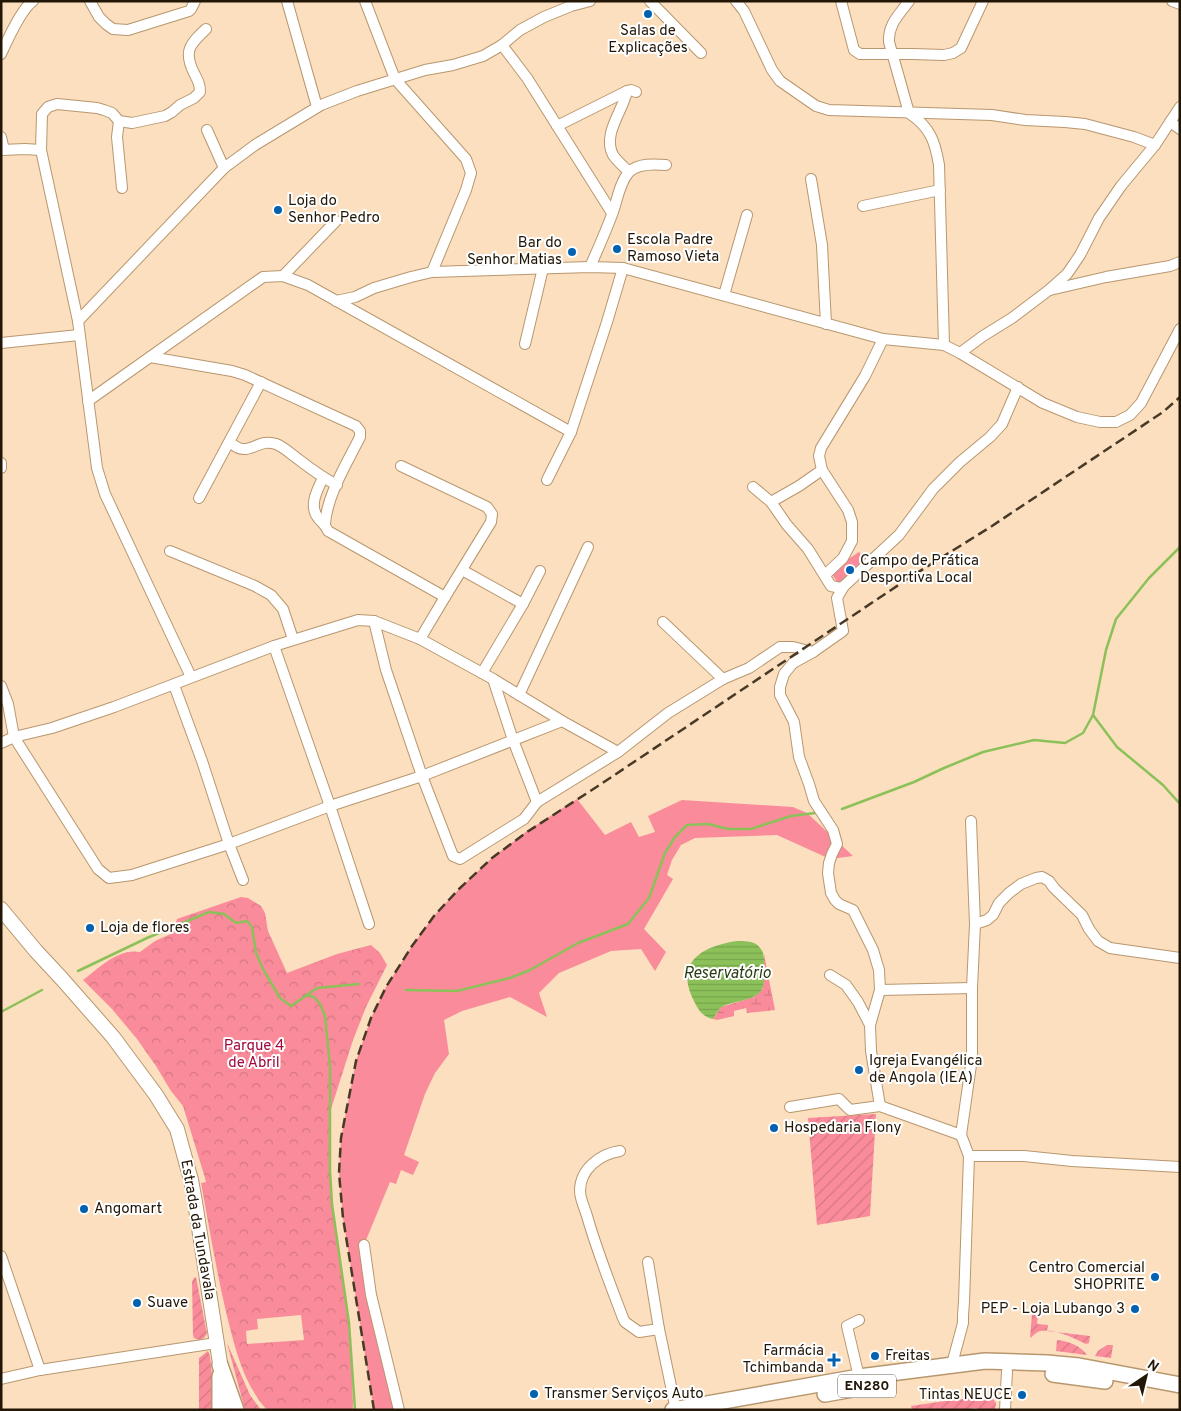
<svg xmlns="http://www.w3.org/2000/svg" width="1181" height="1411" font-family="Overpass,sans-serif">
  <defs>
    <pattern id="forest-crowns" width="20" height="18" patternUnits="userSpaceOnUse" patternTransform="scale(1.25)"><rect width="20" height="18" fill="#fa8b9b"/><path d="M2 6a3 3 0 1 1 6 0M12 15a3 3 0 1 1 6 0" fill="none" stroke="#d67784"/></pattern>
    <pattern id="wetland-marsh" width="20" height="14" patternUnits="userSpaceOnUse" patternTransform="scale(1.25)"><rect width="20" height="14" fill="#fa8b9b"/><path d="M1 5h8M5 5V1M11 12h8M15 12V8" fill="none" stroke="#d67784"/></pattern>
    <pattern id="garden-furrows" width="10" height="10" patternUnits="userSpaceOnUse" patternTransform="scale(1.25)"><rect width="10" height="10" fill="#fa8b9b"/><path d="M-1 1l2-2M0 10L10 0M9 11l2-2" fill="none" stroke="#d67784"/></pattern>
    <pattern id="water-rules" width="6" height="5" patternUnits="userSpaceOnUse" patternTransform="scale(1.25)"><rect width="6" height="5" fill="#8cc159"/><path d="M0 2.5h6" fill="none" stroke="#78a54c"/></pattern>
  </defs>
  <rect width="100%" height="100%" fill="#fbdfbe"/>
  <g fill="#fa8b9b">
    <path d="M859,552L865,559L870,570L841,588L830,571Z"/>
    <path d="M577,799L605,835L631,822L639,837L655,832L648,816L682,800L793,807L807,813L853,856L830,859L777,835L695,838L681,845L672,860L667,875L673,879L644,929L666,952L655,971L641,949L611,951L559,973L539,993L547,1017L510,997L462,1011L444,1020L449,1054L435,1073L425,1094L404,1155L419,1162L413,1175L401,1170L396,1184L390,1182L364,1245L399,1410H374L343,1218L339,1173L341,1138L356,1061L371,1018L386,987L412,946L434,916L459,889L492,858L527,831Z"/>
  </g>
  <path fill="url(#forest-crowns)" fill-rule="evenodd" d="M241,897L248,898L261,906L265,913L268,931L287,973L337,954L371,945L380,953L387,965L366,1007L353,1040L331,1109L330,1171L332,1204L349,1323L352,1368L353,1410H267C242,1382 235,1347 226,1312C216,1269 209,1226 201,1183L206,1182L205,1178L183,1106L171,1091L156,1066L137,1039L112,1009L83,980C99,968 118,948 140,952L155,941L173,933L177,919ZM301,1315L304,1340L247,1344L246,1331L258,1329L257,1319Z"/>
  <path fill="url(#wetland-marsh)" d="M764,954L775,1010L747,1013L746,1008L734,1011V1016L717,1020L713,1019L721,1007L754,997L762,990L764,982Z"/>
  <g fill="url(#garden-furrows)">
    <path d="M876,1114L870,1216L817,1225L808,1118Z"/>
    <path d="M196,1277L207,1334L204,1338L199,1340L194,1338L193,1335L192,1282L194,1278Z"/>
    <path d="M1032,1314H1038L1037,1324L1048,1325L1047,1331L1090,1336L1089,1343L1086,1344C1074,1338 1054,1328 1040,1331C1036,1332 1033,1336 1030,1338Z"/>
    <path d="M1057,1340C1068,1341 1081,1346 1087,1355L1056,1351Z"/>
    <path d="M227,1343L250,1395L261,1410H245Z"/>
    <path d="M1107,1345H1113L1111,1358L1095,1356L1098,1351Z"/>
    <path d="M208,1351L210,1356L214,1397L213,1410H199V1358Z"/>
    <path d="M973,1398L993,1399L996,1403L995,1410H983L975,1408L963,1410H912L911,1406L945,1401Z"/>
  </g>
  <path fill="url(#water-rules)" d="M737,941C743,941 751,941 756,944C759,946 762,950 763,953C765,960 766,985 761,991C752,1002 734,1000 722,1007C718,1009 716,1015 713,1019C703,1017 698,1010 694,1001C674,962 702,946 737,941Z"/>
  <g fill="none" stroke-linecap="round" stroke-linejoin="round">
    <g stroke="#8cc159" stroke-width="2.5">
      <path d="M1093,715L1117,747L1163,785L1180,804"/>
      <path d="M842,809L914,782L944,768L983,752L1034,740L1065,743L1083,733L1093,715L1106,650L1116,619L1149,578L1180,547"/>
      <path d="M78,971L147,938L209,912L224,914L236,923L247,921L252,927L256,953L263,969L280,998L291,1006L317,988L359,984"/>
      <path d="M406,990L457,991L510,978L530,970L578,943L628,924L649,898L665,853L675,837L687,825L708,824L728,829H751L791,816L815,813"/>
      <path d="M306,995L314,997L320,1004L325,1016L330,1066V1171L332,1204L349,1323L355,1410"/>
      <path d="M1,1012L42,990"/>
    </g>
    <g stroke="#b8976f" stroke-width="12">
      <g id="street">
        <path d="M90,1L99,17L106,24L113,29L128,30L189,11L191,9L195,1"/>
        <path d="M287,1L317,107"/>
        <path d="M365,1L395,79L466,159L471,173L466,190L432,272"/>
        <path d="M650,1L701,53"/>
        <path d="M736,1L744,11L772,70L780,81L816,106L829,110L992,115L1025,120L1065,122L1085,124L1134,137L1155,145"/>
        <path d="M841,1L854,50L860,54H912L944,55L953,53L961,48L983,1"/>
        <path d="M909,1C899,15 888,24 889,42L909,113C930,127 935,141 939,165L944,345"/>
        <path d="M1172,1L1180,4"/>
        <path d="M502,45L527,78L612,213"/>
        <path d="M1,54C7,41 21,9 33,1"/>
        <path d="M627,91C623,111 602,134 613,155C617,161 624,167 629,172"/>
        <path d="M119,121L117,137L122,188"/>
        <path d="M1170,122L1180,129"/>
        <path d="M557,126L627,91L631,90L636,92"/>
        <path d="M207,130L224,168"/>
        <path d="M1,137L4,150"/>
        <path d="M1,150L25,149L41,150"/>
        <path d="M811,179L822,245L826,324"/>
        <path d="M863,206L940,190"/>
        <path d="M590,267C598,249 606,231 613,212C617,200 620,182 629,172C638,163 655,164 666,165"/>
        <path d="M283,276L336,221"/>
        <path d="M1050,290L1106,277L1170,266L1180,262"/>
        <path d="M724,295L747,215"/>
        <path d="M336,301L355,297L374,288L411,277L432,272L590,267L623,268L883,339L944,345L960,353L1043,403L1077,417L1100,422H1116L1130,415L1141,403L1180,329"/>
        <path d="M78,321L224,168L255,145L321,105L357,91L425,70L453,65L483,56L502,45L520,30L544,17L571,6L590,1"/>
        <path d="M1,343L79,335"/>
        <path d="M525,344L543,268"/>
        <path d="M960,353L983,336L1012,318L1049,290L1067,274L1080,255L1099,218L1121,186L1155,145L1180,107"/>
        <path d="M150,357L232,371L245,375L356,426L360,431V437C347,463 327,495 325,524"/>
        <path d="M88,401L263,277L283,276L308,285L571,432"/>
        <path d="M230,442C248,460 257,437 276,444C284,447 291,454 298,459C311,469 323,478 337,485"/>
        <path d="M1,463V468"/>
        <path d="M401,466L487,507L492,514L491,522L445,597L420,639"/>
        <path d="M323,478C317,490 308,507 319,519C324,525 325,524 328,531L445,597"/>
        <path d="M547,480L571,432L607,322L623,268"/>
        <path d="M753,487L771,502L787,525L808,549L831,586L841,588L844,586"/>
        <path d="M199,498L261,382"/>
        <path d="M771,502L799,486L822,470"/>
        <path d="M170,551L255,586L271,595L283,609L293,639"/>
        <path d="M462,570L523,604"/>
        <path d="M825,575L843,558L852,541V522L848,510L822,470L819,456L821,448L865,376L883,339"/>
        <path d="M374,621L386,670L422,776L453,856L460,859L524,819L537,802L618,752L668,713L723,679L749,668L780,647H793L813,652L843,631L837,598L844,586L899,535L933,489L960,462L990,437L1002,424L1018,387"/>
        <path d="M663,622L723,679"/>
        <path d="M274,646L330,806L369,924"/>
        <path d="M813,652L793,663L784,674L780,687V695L794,722L799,757L809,784L814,801L833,830L837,844L832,854L829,863L828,873L831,893L835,900L839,904L853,910L873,950L879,970L880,990L870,1025L871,1051L880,1106"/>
        <path d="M482,673L523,604L540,571"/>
        <path d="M191,677L105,494L97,468L78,321L41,150L42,114L48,107L57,104L97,108L104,110L112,113L119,121L132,123L165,116L172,112L180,105L194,98L200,92C200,84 198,81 194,73C183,51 190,44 206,29"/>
        <path d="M493,679L513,740L537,802"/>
        <path d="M174,685L202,761L229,844L243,880"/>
        <path d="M1,686L8,704L14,737L98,869L109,878L132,875L229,844L330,806L422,776L562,721"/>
        <path d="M519,695L588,547"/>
        <path d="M1,743L14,737L52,728L114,707L274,646L358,620L374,621L420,639L493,679L562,721L618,752"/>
        <path d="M975,924L987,920L993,915L999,903L1009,893L1021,884L1036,878L1042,877L1049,881L1054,888L1082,915L1089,929L1098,941L1110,948L1180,958"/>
        <path d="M830,975L846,985L858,1002L870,1025"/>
        <path d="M880,990L972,988"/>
        <path d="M790,1107L839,1099L850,1110L880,1106L961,1135"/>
        <path d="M620,1151C600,1154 580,1169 580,1191C580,1199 585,1209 587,1216C597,1251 610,1284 623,1318L625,1322L639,1332L659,1329"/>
        <path d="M969,1156H1024L1072,1161L1180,1167"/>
        <path d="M364,1245L371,1295L399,1410"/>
        <path d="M1,1256L40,1370"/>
        <path d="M648,1262L659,1329L676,1410"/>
        <path d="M952,1364L963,1323V1315L964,1302L969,1156L961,1135L972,1058V988L975,924L971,821"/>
        <path d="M859,1377L847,1326L859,1320"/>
        <path d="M1,1379L40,1370L216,1343"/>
        <path d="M1005,1410L1007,1371"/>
      </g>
    </g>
    <g stroke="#b8976f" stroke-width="16">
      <path id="secondary" d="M1,909L36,951L62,979L113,1037L156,1095L177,1129L191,1180L195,1202L222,1376"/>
    </g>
    <g stroke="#b8976f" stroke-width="18">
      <g id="primary">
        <path d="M220,1365L236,1410"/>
        <path d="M1053,1374L1105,1381"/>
        <path d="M825,1394L881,1384"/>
        <path d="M220,1410V1376"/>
        <path d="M673,1410L859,1377L985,1361L1047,1363L1079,1366L1180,1385"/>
      </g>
    </g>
    <use href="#street" stroke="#fff" stroke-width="10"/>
    <use href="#secondary" stroke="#fff" stroke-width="14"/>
    <use href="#primary" stroke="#fff" stroke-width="15"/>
    <path stroke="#483926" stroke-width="2.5" stroke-dasharray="10 5" stroke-linecap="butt" d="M374,1410L343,1218L339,1173L341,1138L356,1061L371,1018L386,987L412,946L434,916L459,889L492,858L527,832L598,786L912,576L992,526L1163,412L1180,397"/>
  </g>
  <g fill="#0262af" stroke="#fff" stroke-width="2">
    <circle cx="648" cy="14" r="5"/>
    <circle cx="278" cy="210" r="5"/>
    <circle cx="617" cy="249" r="5"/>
    <circle cx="572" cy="252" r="5"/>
    <circle cx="850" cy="570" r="5"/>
    <circle cx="90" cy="928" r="5"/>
    <circle cx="859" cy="1070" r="5"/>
    <circle cx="774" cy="1128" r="5"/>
    <circle cx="84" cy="1209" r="5"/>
    <circle cx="1155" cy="1277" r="5"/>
    <circle cx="137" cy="1303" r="5"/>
    <circle cx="1135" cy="1309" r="5"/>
    <circle cx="875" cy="1356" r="5"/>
    <path d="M831.5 1352.5h5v5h5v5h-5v5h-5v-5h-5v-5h5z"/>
    <circle cx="534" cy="1394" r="5"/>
    <circle cx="1022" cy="1395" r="5"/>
  </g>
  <g text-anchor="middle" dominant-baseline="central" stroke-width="4" stroke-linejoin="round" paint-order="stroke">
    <rect fill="#fff" stroke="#645c51" stroke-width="1" x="838" y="1374.5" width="58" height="23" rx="4"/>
    <g font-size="14" font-weight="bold" fill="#221606">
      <text x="867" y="1386">EN280</text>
    </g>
    <g font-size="15" fill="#221606" stroke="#fff" text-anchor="start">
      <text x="648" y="31" text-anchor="middle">Salas de<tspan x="648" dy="17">Explicações</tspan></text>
      <text x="288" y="201">Loja do<tspan x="288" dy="17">Senhor Pedro</tspan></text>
      <text x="627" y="240">Escola Padre<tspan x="627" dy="17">Ramoso Vieta</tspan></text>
      <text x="562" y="243" text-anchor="end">Bar do<tspan x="562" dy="17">Senhor Matias</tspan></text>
      <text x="860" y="561">Campo de Prática<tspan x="860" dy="17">Desportiva Local</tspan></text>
      <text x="100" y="928">Loja de flores</text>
      <text x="869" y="1061">Igreja Evangélica<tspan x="869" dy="17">de Angola (IEA)</tspan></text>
      <text x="784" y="1128">Hospedaria Flony</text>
      <text x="94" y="1209">Angomart</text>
      <text x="1145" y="1268" text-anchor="end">Centro Comercial<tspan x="1145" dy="17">SHOPRITE</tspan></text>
      <text x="147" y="1303">Suave</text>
      <text x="1125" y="1309" text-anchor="end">PEP - Loja Lubango 3</text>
      <text x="824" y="1351" text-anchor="end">Farmácia<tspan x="824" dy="17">Tchimbanda</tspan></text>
      <text x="885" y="1356">Freitas</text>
      <text x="544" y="1394">Transmer Serviços Auto</text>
      <text x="1012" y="1395" text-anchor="end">Tintas NEUCE</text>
    </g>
    <g font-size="15" fill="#9f093c" stroke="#fff">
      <text x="254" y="1046">Parque 4<tspan x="254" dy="17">de Abril</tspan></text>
    </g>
    <g font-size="15" fill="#221606" stroke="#fff">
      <text transform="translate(197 1230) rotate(80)">Estrada da Tundavala</text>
    </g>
    <g font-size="16" font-style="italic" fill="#283d13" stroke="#fff">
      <text x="727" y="974">Reservatório</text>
    </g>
  </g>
  <rect width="1181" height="1411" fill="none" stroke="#221606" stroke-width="5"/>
  <g transform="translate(1146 1376) rotate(35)" stroke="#ffffff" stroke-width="4" paint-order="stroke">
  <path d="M0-4L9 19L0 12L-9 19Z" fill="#221606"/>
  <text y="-8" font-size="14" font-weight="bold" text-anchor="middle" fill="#221606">N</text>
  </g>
</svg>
